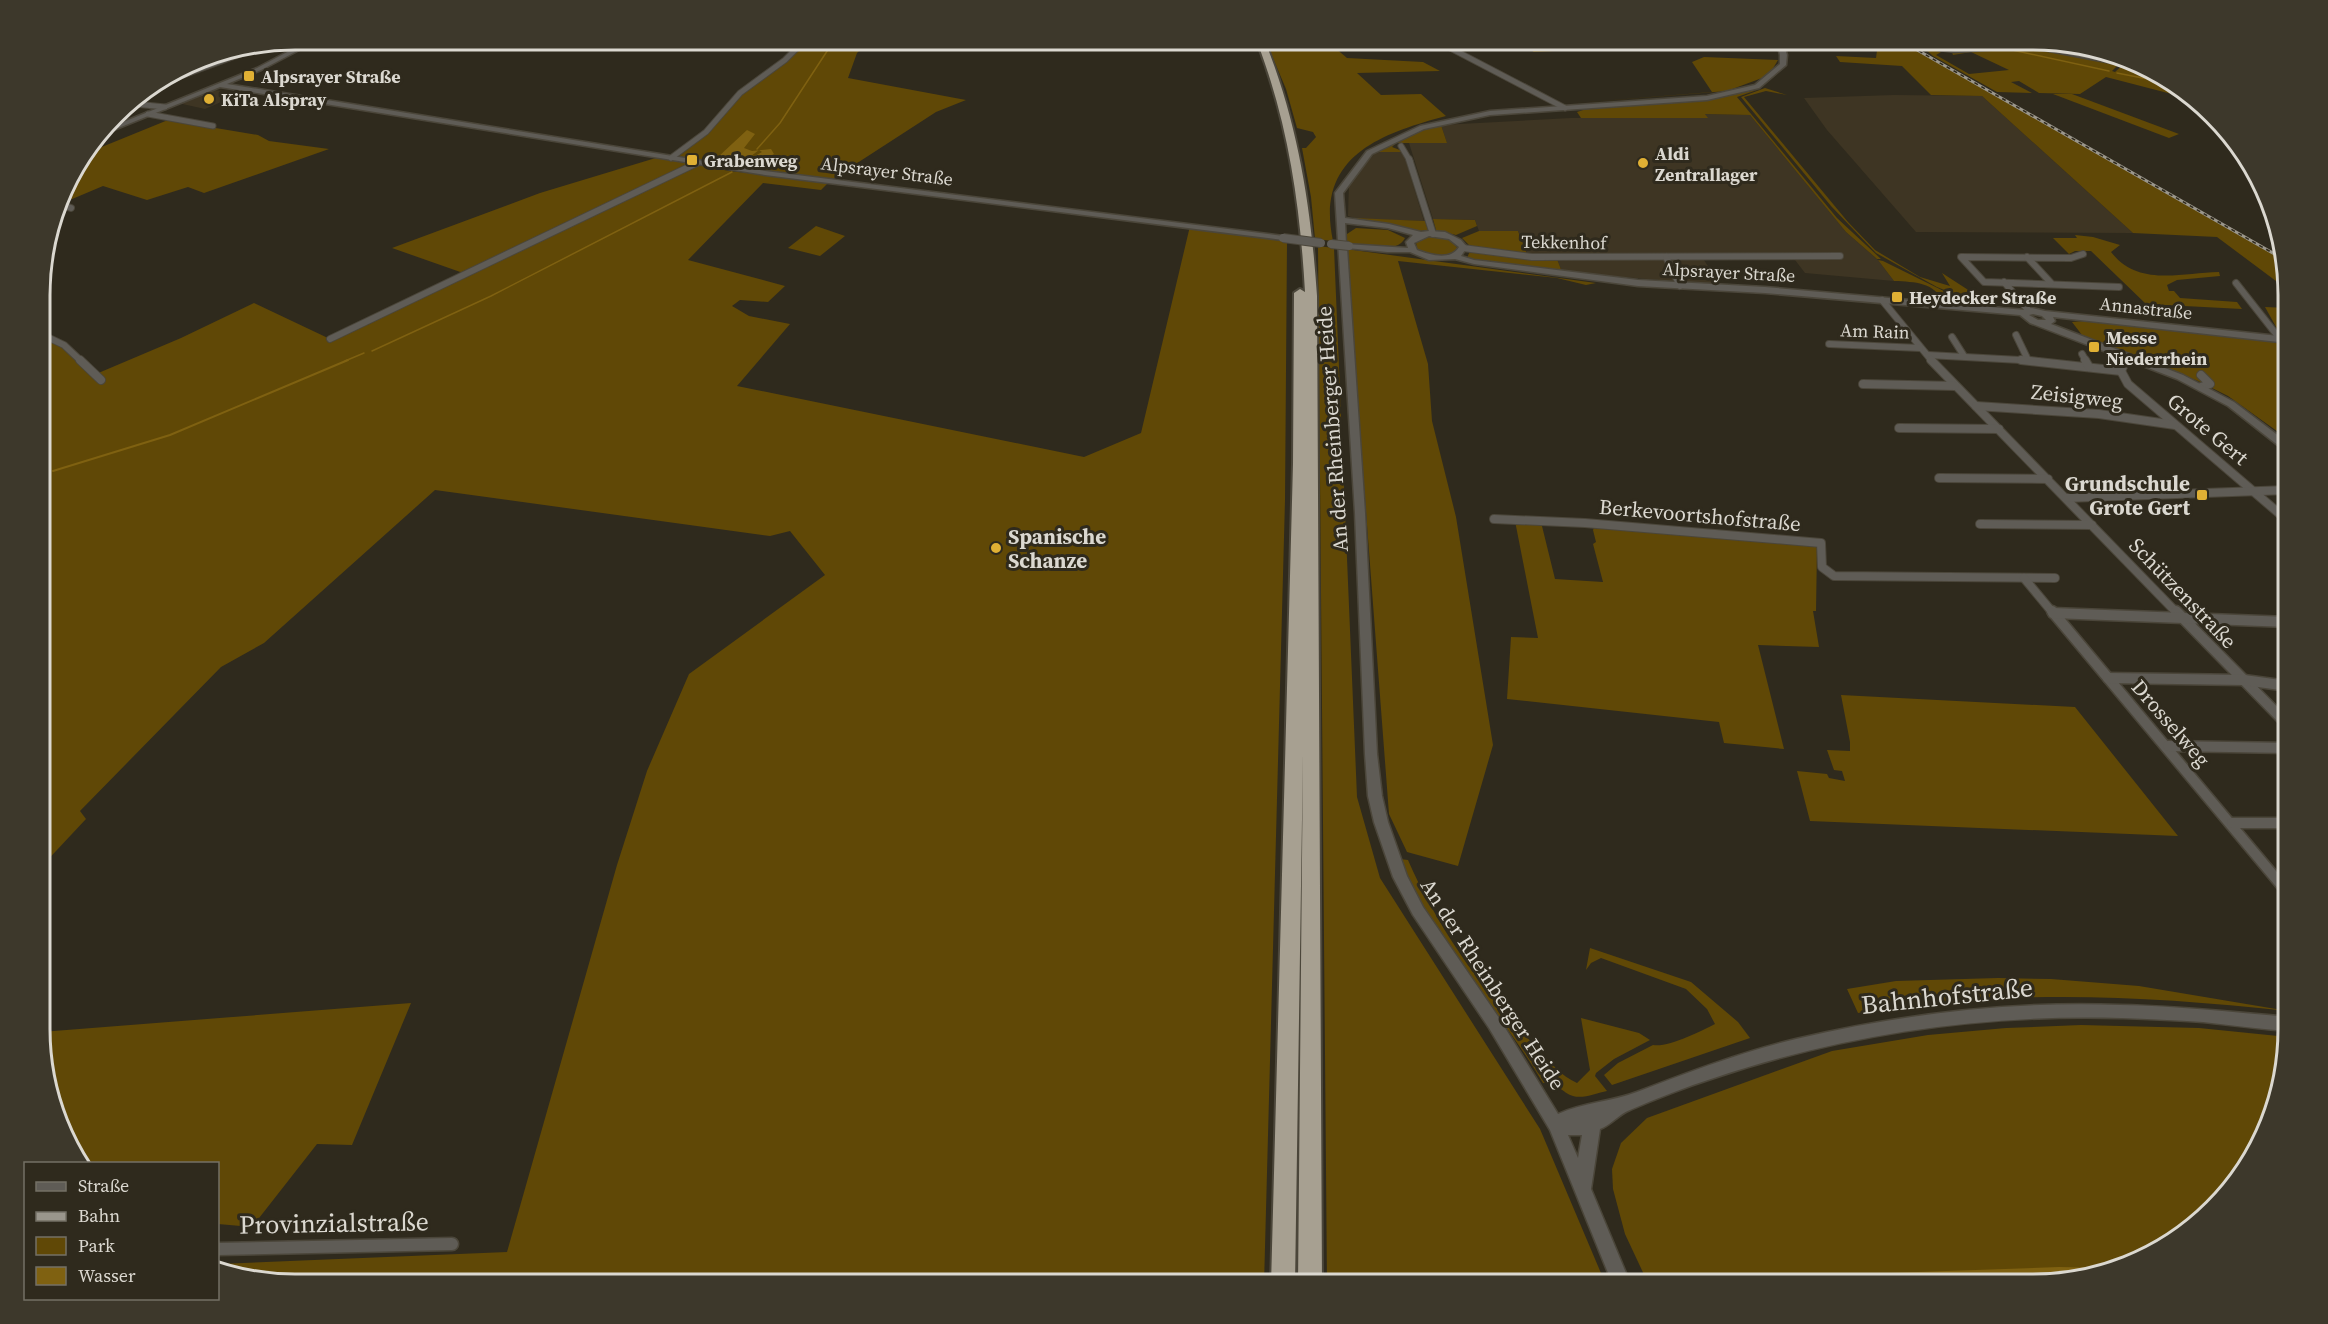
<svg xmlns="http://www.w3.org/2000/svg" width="2328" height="1324" font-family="'Source Serif 4',serif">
  <rect width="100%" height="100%" fill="#2f2a1d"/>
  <g fill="#3e3523">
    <path d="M1897,39L2285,258V261L2171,197Z"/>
    <path d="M214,90L242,93L205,109L178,103Z"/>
    <path d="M1894,95L1982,96L2133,233L1916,232L1827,130L1804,98Z"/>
    <path d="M1705,114L1750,115L1846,232L1878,260L1894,281L1805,273L1795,260H1704L1720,285L1562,272L1557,259L1529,258L1518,231H1479L1475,220L1433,219L1409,143H1447L1441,125L1571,118H1707Z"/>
    <path d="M1376,152H1403L1424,221L1358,219L1348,216L1349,183Z"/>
  </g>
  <g fill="#604806">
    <path d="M806,39H871L857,53L848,78L966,100L936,112L831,180L671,158L706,132L740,93Z"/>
    <path d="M1265,39H1431L1442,45L1327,41L1347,58L1423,62L1440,71L1357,73L1381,95L1421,94L1446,116C1379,134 1315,157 1333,241L1315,239L1311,197L1302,148H1306L1316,137L1313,132L1297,128L1286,89Z"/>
    <path d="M1437,39H1661L1675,45L1534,52L1521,45L1456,49Z"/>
    <path d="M1900,39H2034L2100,48L2142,65C2105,59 2069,48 2032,44C1989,40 1940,61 1900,39Z"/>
    <path d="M1878,43L1910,46L2285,261L2288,290L2217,237L2133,233L1982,96L1931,95L1902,66L1840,62L1836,56L1876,58Z"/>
    <path d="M2002,47H2035L2120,63L2112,71L2115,72L2124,64L2161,73L2187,98L2106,77L2080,94L2039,93L2019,81L2011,82L2032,93L1997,92L1933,56L1924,48L1941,52L1936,55L1969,74L2009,70L1971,52L1953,55L1952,52Z"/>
    <path d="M1704,57L1778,60L1772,70L1762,78L1727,91L1565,104L1712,92L1692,62Z"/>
    <path d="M1765,88L1787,95L1766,91L1744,97L1848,222L1875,250L1920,277L1950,286L1942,273L1993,306L1978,304L1937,287L1876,253L1831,206L1741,97Z"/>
    <path d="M1757,90L1737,97L1837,218L1881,259H1877L1846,232L1750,115L1705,114L1708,118H1581L1577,112L1589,108L1717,97Z"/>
    <path d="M2053,94H2072L2179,134L2169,138Z"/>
    <path d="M168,120L258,135L269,141L329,149L204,193L188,187L147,200L103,186L58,205L66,181L87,153Z"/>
    <path d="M1441,125L1447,143H1396L1392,147L1405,152H1376L1417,132Z"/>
    <path d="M659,157L729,171L829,182L821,190L763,183L688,260L785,286L768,302L740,300L732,306L749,316L790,324L737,386L1084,457L1141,433L1190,226L1287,242L1285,500L1264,1285H294L228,1276L218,1272V1264L507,1252L617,865L647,771L689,674L825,575L790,531L770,536L435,490L264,643L221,667L80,811L86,819L41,867V334L64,345L96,374L181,338L254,303L330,339L466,274L392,248L540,193Z"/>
    <path d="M1353,218L1425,221L1428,230L1413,232Z"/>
    <path d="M1433,219L1475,220L1477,226L1456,235L1436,230Z"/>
    <path d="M816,226L845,236L820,256L788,248Z"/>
    <path d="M1356,228L1388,230L1405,238C1397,255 1363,245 1347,244V234Z"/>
    <path d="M1479,231H1518L1527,254L1477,248L1469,245L1462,238Z"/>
    <path d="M2075,235L2093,237L2120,245L2111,252C2138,287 2180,273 2219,272L2220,276L2177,280L2167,285L2169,291H2174L2180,298L2237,302L2242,309L2146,304L2091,251H2075L2069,254L2053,238H2077Z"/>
    <path d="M1428,236L1451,240L1458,249C1448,260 1429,258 1417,249L1416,242Z"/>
    <path d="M1318,246L1334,248L1357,797L1380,878L1540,1129L1606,1285H1327Z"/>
    <path d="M1346,249L1596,283L1586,285L1557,278L1398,261L1428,364L1432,421L1456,517L1493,745L1458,866L1407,852L1389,814Z"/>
    <path d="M1470,251L1557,259L1562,272L1475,260L1467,258Z"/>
    <path d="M1878,260L1883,261L1970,304L1944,302C1933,282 1916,282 1894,281Z"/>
    <path d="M2265,307L2288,308V337L2280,334Z"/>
    <path d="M2084,321L2288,343V439L2228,396L2198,381L2082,335L2072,322Z"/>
    <path d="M1515,521L1541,522L1555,579L1603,582L1593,544L1596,542L1593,530L1595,526L1817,547L1816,611H1813L1819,647L1758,645L1784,749L1724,743L1719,722L1507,699L1511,637L1538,638Z"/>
    <path d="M1841,695L2075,707L2178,836L1810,821L1797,771L1827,774L1829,778L1845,781L1842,771L1834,770L1827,750L1850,751V742Z"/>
    <path d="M1400,859L1408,860C1438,929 1486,996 1539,1050C1551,1063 1561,1076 1577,1083L1590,1070L1581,1018L1639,1033L1650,1040L1614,1059L1596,1073L1595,1076L1607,1091C1597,1093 1583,1099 1573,1096C1561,1092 1558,1082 1543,1083C1499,1007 1430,943 1400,859Z"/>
    <path d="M1590,948L1691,982L1738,1022L1750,1038L1612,1085L1604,1075L1618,1063L1653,1045C1667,1048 1702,1031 1715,1024L1707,1009L1686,989L1601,958L1591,963L1586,970Z"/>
    <path d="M1998,978L2051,979L2139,986L2288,1011C2139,995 2007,989 1858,1013L1847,989L1896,981Z"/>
    <path d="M411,1003L352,1145L317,1144L252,1227L218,1224V1164L79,1163L41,1063V1032Z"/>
    <path d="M2081,1025L2199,1028L2288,1037V1046L2255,1157L2214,1210L2162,1251L2105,1268L1647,1281L1625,1234L1613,1189L1612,1169L1621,1143L1647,1118L1832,1051L1928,1035L2006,1028Z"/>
  </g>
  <g fill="#7f6111">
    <path d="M747,130L755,134L744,148L752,151L771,149L774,154L762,160L753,157L762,152L759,150L746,160L738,157L729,161L732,157H718Z"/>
    <path d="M2059,1267L2105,1268L2062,1281L1921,1285H1634L1633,1282Z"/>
  </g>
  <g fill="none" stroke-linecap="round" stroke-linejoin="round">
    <g stroke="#7f6111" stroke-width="1.5">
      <path d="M1972,39L1993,45"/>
      <path d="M2003,48L2109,71"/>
      <path d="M2117,73L2173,84"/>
      <path d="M757,149L780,123L835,39"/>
      <path d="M740,166L749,158"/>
      <path d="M372,351L491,296L732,172"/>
      <path d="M345,361L364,353"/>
    </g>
    <path stroke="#7f6111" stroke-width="2" d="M53,471L170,435L348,360"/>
    <g stroke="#4b463a" stroke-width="7">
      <g id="minor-far4">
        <path d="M1433,39L1565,108"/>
        <path d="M151,87L262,46"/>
        <path d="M125,103L165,107"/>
        <path d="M148,114L213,126"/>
        <path d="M1401,146L1410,161"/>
        <path d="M671,158L706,132L740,93L785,60L806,39"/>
      </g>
    </g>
    <g stroke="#4b463a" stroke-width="8">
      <g id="minor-far3">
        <path d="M1409,159L1433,234"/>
        <path d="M59,204L71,208"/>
        <path d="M1463,248L1532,257L1840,256"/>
        <path d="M2083,254L2071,258L1961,257L1984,282L2119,287"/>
        <path d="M1666,257L1680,286"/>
        <path d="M2027,257L2051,283"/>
        <path d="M2004,282L2029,311"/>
        <path d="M2236,283L2280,339"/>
        <path d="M1882,300L1932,361"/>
        <path d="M41,334L64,345L81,361"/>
        <path d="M2016,335L2028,360"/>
        <path d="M1952,337L1964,356"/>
        <path d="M330,339L697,163"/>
        <path d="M1829,344L1920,348"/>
        <path d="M2082,354L2086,361"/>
        <path d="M1928,355L2038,361"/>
        <path d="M2125,361L2127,356"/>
      </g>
    </g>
    <g stroke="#4b463a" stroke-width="10">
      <g id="minor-far2">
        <path d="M80,360L101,380"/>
        <path d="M1931,360L2177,613"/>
        <path d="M2021,360L2121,371"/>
        <path d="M2085,360L2089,367"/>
        <path d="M2126,360L2121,371L2128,384L2288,521"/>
        <path d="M2201,375L2210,384L2201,387"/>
        <path d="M1863,384L1955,386"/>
        <path d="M1976,406L2099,414L2175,425"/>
        <path d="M1899,428L1999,429"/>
        <path d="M1939,478L2048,479"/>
        <path d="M2066,498L2288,490"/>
        <path d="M1494,519L1585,523L1821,543L1822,567L1834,576L2055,578"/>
        <path d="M1980,524L2092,525"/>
        <path d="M2024,578L2053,613"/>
      </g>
    </g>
    <g stroke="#4b463a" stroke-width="13">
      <g id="minor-far1">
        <path d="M2052,611L2288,893"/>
        <path d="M2176,611L2288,725"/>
        <path d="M2053,613L2288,622"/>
        <path d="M2108,678L2244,680L2288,686"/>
        <path d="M2168,746L2288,748"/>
        <path d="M2232,823H2288"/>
      </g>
    </g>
    <g stroke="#4b463a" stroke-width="15">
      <path id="minor" d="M218,1249L452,1244"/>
    </g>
    <g stroke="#4b463a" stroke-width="3">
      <g id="tertiary">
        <path d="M312,39H320L261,70L227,84L765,171L1283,236L1287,238L1283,240L765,175L220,87L106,133L102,134L106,129L257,68Z"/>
        <path d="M1776,39H1782L1787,55L1786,65L1759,88L1707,100L1490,115L1424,129L1372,154L1343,193L1345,218L1389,224L1421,232L1429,231L1445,232L1461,240L1467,247L1461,256L1474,260L1638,280L1765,287L2025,310L2032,308L2045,311L2288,337V343L2053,317L2055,321L2051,324L2183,375L2234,402L2288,443V451L2284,450L2228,406L2177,379L2030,323L2020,315L1765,293L1638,286L1474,264L1455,259L1429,260L1410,252H1387L1347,248L1365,513L1377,754L1382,796L1388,822L1407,876L1423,907L1499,1018L1558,1114C1584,1102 1611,1102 1637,1092C1689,1072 1742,1052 1796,1039C1902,1014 2011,1001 2120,1005C2177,1006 2232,1012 2288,1017V1031C2260,1029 2231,1025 2203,1022C2176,1020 2148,1019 2121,1018C1984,1014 1845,1034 1714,1078C1686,1087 1657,1098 1630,1110C1619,1114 1611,1125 1600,1129L1591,1189L1631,1285H1613L1550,1130L1489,1028L1413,915L1393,877L1374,822L1368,796L1365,754L1355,513L1335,193L1367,151L1420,126L1490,111L1707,96L1755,85L1780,64V55ZM1345,223L1388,228L1413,235L1406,242L1408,248L1346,244ZM1429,236L1449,239L1459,247C1451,261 1430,255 1417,250L1414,243ZM2033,314L2042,316L2046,320H2038L2029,315ZM1568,1135H1582L1578,1158Z"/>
        <path d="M1855,39H1875L1955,48L2028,43L2141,65L2151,69L2148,70L2028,47L1955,52Z"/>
      </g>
    </g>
    <g stroke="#4b463a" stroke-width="4">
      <path id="motorway" d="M1256,39H1264C1298,122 1311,207 1317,296L1322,1285H1298L1303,753L1295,1285H1271L1293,464L1294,293L1300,289L1305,292C1300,204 1288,121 1256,39Z"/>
    </g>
    <use href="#minor-far4" stroke="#5f5c56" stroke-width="5"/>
    <use href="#minor-far3" stroke="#5f5c56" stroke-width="6"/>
    <use href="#minor-far2" stroke="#5f5c56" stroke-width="8"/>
    <use href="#minor-far1" stroke="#5f5c56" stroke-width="10"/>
    <use href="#minor" stroke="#5f5c56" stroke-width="12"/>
    <use href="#tertiary" fill="#5f5c56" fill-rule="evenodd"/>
    <use href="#motorway" fill="#a7a091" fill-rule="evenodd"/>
    <g stroke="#9a968c" stroke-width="3">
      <path id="rail" d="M1898,39L2285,260"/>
    </g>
    <use href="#rail" stroke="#2f2a1d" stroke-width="1.5" stroke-dasharray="4" stroke-linecap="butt"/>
    <g stroke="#4b463a" stroke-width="10" stroke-linecap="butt">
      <g id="tertiary-bridge">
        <path d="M1283,238L1321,243"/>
        <path d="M1331,244L1349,246"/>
      </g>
    </g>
    <use href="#tertiary-bridge" stroke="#5f5c56" stroke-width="8"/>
  </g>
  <g fill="#e0b034" stroke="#2f2a1d" stroke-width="2">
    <rect x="243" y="70" width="12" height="12" rx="3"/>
    <circle cx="209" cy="99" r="6"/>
    <rect x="686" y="154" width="12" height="12" rx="3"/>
    <circle cx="1643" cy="163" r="6"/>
    <rect x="1891" y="291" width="12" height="12" rx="3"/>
    <rect x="2088" y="341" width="12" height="12" rx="3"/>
    <rect x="2196" y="489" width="12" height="12" rx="3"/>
    <circle cx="996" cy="548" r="6"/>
  </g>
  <g text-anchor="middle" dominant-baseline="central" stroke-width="6" stroke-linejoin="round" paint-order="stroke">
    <g font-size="18" font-weight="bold" fill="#dbd8d0" stroke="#2f2a1d" text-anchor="start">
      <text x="261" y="76">Alpsrayer Straße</text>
      <text x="221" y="99">KiTa Alspray</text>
      <text x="1655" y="153">Aldi<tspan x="1655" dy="21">Zentrallager</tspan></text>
      <text x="704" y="160">Grabenweg</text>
      <text x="1909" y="297">Heydecker Straße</text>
      <text x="2106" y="337">Messe<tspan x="2106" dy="21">Niederrhein</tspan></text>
    </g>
    <g font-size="18" fill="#dbd8d0" stroke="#2f2a1d">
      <text transform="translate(887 171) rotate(7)">Alpsrayer Straße</text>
      <text transform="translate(1564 242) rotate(1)">Tekkenhof</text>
      <text transform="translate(1729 272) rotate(3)">Alpsrayer Straße</text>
      <text transform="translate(2146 308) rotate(6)">Annastraße</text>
      <text transform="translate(1875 331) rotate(2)">Am Rain</text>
    </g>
    <g font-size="21" fill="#dbd8d0" stroke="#2f2a1d">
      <text transform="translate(2077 396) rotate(6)">Zeisigweg</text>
      <text transform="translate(1332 429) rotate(-94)">An der Rheinberger Heide</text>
      <text transform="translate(2208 429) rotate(40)">Grote Gert</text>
      <text transform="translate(1700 515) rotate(5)">Berkevoortshofstraße</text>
      <text transform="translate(2183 593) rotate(46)">Schützenstraße</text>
      <text transform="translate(2171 723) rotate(49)">Drosselweg</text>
      <text transform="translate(1493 984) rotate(57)">An der Rheinberger Heide</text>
    </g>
    <g font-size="21" font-weight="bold" fill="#dbd8d0" stroke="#2f2a1d" text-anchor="end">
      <text x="2190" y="483">Grundschule<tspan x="2190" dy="24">Grote Gert</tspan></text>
      <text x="1008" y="536" text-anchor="start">Spanische<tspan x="1008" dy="24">Schanze</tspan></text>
    </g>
    <g font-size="26" fill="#dbd8d0" stroke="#2f2a1d">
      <text transform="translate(1947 996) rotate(-6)">Bahnhofstraße</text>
      <text transform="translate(334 1223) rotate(-1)">Provinzialstraße</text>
    </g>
  </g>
  <path d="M0 0H2328V1324H0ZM295 50H2033A245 245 0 0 1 2278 295V1029A245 245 0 0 1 2033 1274H295A245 245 0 0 1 50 1029V295A245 245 0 0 1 295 50Z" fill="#3d382b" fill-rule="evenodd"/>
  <path fill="none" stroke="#dbd8d0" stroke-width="3" d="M295 50H2033A245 245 0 0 1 2278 295V1029A245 245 0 0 1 2033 1274H295A245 245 0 0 1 50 1029V295A245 245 0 0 1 295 50Z"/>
  <rect x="24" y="1162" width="195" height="138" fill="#2f2a1d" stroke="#747065" stroke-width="1.5"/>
  <rect x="36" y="1182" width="30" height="9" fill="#5f5c56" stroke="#747065" stroke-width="1.5"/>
  <text x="78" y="1192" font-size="18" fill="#dbd8d0">Straße</text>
  <rect x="36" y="1212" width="30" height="9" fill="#9a968c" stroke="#747065" stroke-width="1.5"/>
  <text x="78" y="1222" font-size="18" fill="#dbd8d0">Bahn</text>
  <rect x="36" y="1237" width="30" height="18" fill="#604806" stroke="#747065" stroke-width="1.5"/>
  <text x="78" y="1252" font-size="18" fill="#dbd8d0">Park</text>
  <rect x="36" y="1267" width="30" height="18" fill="#7f6111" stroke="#747065" stroke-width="1.5"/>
  <text x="78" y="1282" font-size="18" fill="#dbd8d0">Wasser</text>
</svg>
